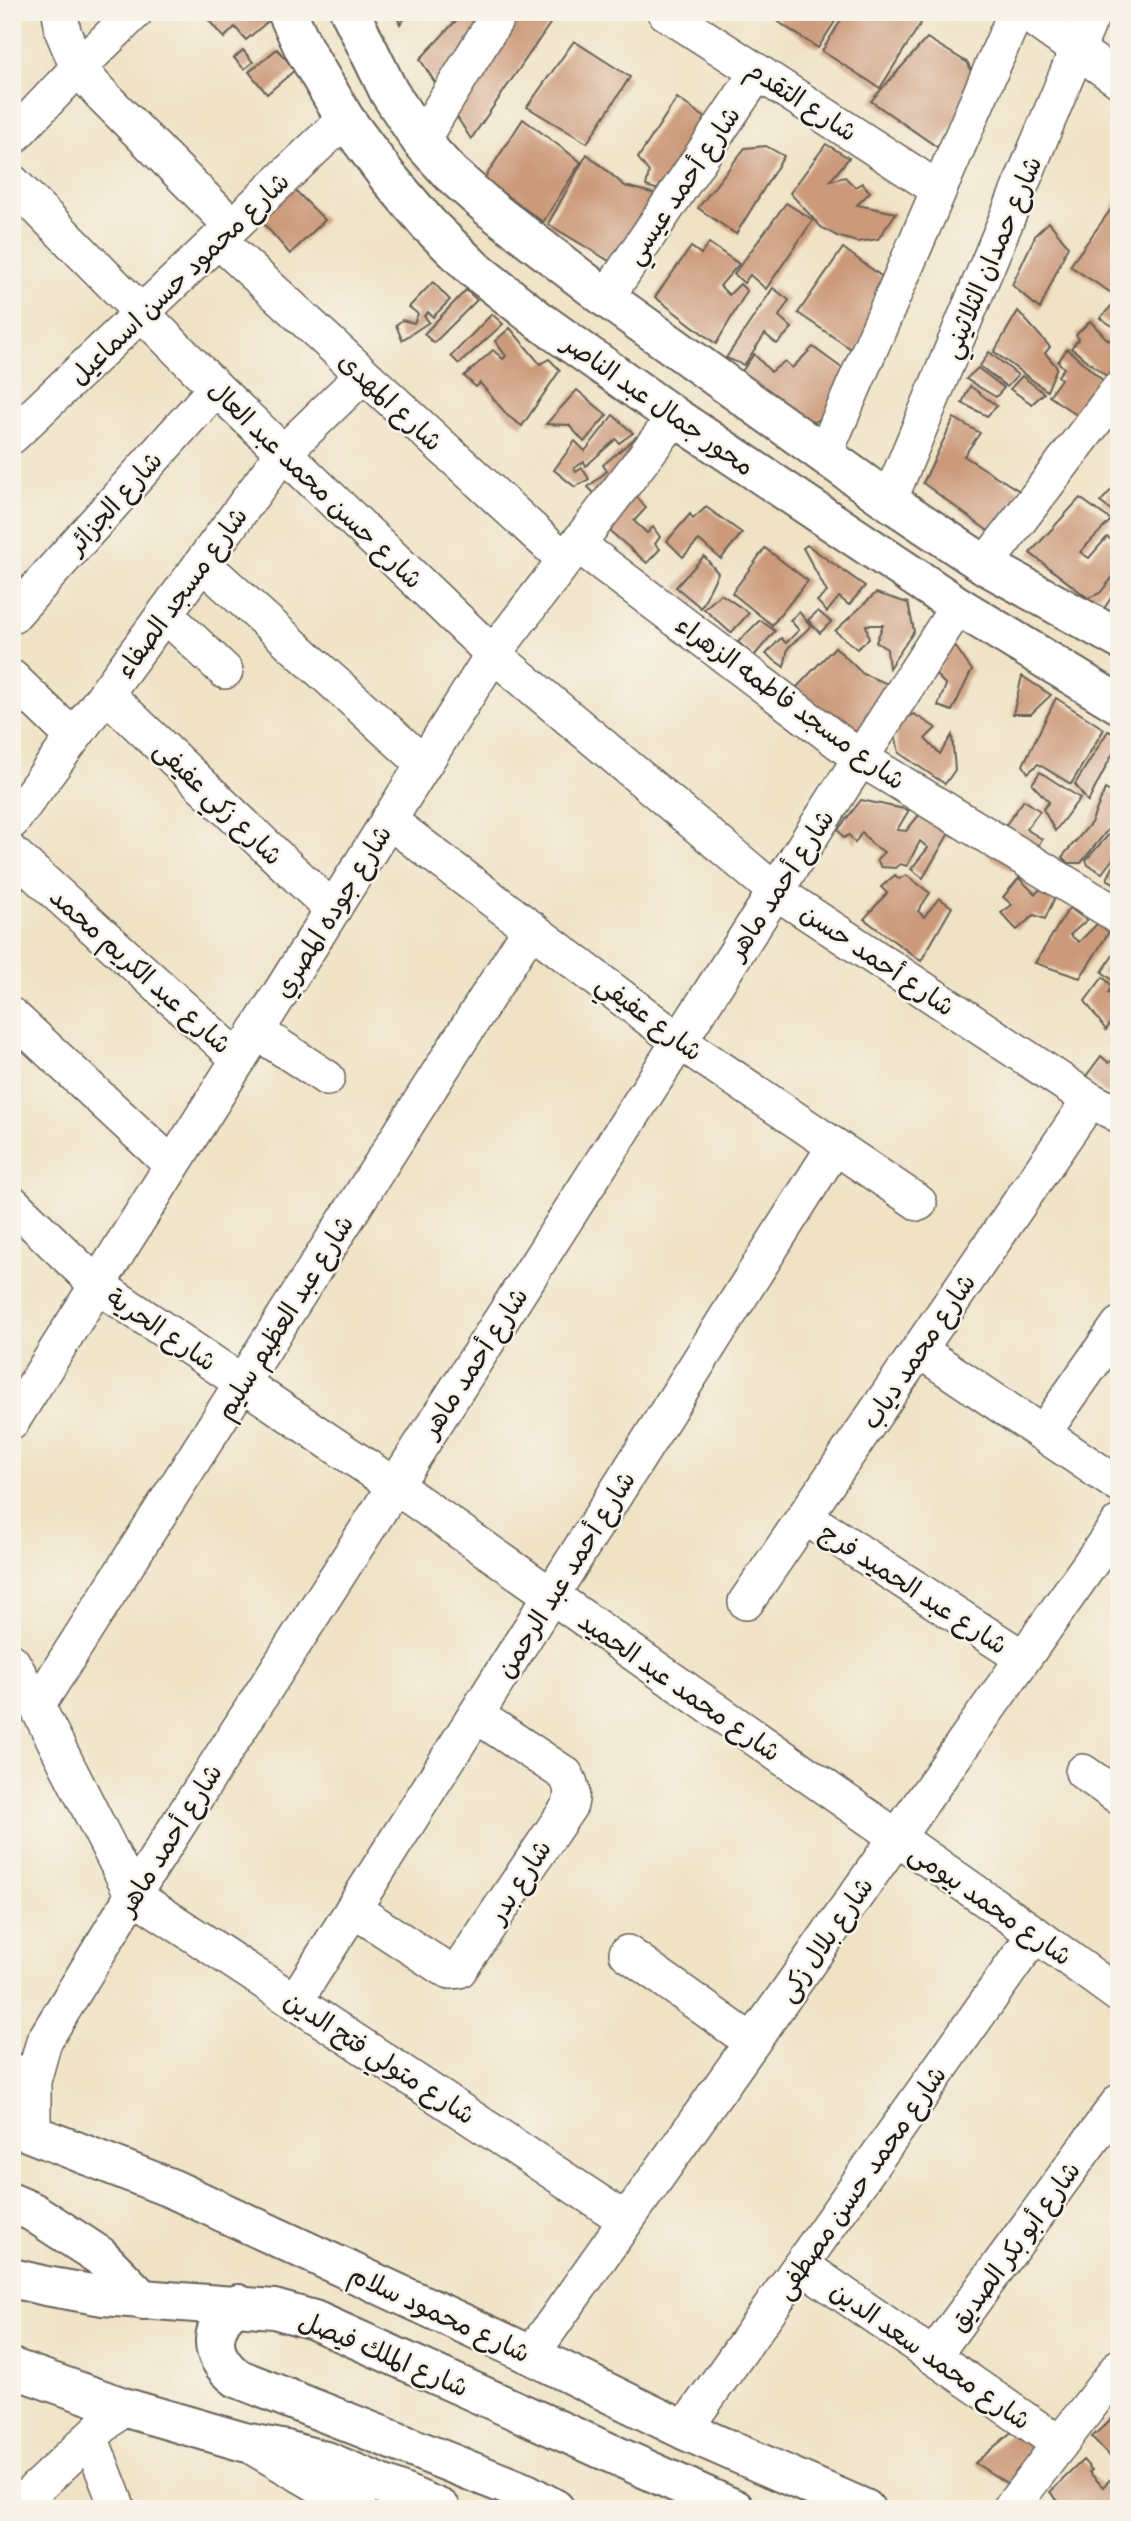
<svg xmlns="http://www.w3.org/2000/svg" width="1131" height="2521" font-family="'Patrick Hand','Playpen Sans Arabic',sans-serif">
  <rect width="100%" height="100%" fill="#f7f3e8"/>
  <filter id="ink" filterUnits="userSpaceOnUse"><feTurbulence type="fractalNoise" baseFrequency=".0143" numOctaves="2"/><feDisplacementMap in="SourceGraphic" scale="14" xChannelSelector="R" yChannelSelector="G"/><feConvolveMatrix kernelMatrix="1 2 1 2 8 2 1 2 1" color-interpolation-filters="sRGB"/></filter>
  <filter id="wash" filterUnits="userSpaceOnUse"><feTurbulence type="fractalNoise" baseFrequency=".00686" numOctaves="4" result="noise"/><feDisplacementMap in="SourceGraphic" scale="28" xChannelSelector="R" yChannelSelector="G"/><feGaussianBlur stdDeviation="1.57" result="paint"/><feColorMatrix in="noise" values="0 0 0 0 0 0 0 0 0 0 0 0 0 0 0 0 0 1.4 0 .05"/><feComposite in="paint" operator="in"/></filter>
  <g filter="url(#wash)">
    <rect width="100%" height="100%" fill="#f0e2c5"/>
    <g id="blocks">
      <g fill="#cc9a7a">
        <path d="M209,12H269L273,17L246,40L235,27L224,38L205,16Z"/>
        <path d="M395,12H410L400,24Z"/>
        <path d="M464,12H558L471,139L420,59Z"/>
        <path d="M782,12H841L818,48L777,21Z"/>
        <path d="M846,12H922L926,15L880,88L822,51Z"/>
        <path d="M927,38L968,63L977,90L937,147L871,101Z"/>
        <path d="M574,41L630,77L587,143L527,107Z"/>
        <path d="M277,49L295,70L267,94L249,72Z"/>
        <path d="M243,50L253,62L244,69L234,58Z"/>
        <path d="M677,98L730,135L688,199L646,186L649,172L638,158Z"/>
        <path d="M523,119L581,162L543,222L484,179Z"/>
        <path d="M826,144L849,158L830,181L845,177L855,187L862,183L870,192L857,205L896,213L878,239L857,242L837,236L821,227L790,193Z"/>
        <path d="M766,146L784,156L736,234L698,208L745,148Z"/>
        <path d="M587,154L625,186L679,200L619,267L548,224Z"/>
        <path d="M290,185L325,220L290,254L258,217Z"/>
        <path d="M1119,198V298L1070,266Z"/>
        <path d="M786,203L813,220L766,289L750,275L744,283L734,274Z"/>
        <path d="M1049,222L1068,246L1040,309L1012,285L1036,234Z"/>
        <path d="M709,243L739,264L720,286L729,295L740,284L747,291L716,344L655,297L691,247L701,254Z"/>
        <path d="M843,248L888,281L857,353L798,313Z"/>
        <path d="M433,282L450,300L433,317L428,312L424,316L429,322L402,340L396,325L402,320L414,323L418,314L409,307Z"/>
        <path d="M773,288L789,300L779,316L792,328L777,344L765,334L744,365L726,358Z"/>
        <path d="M466,290L477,300L434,343L424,334Z"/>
        <path d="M1117,300L1119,301V330L1100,318Z"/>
        <path d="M1018,311L1050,347L1045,353L1057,367L1047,391L994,352Z"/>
        <path d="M492,314L503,324L459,364L451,356Z"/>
        <path d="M1090,321L1109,341L1119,330V386L1071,348L1079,339L1076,335Z"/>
        <path d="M510,328L540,364L549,359L560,370L522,426L508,416L480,383L476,387L464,376L493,350L503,359L506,356L495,341Z"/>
        <path d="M813,347L850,374L828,415L803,428L738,377L754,354L771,372L785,361L792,368Z"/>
        <path d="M1067,349L1114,390L1087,422L1049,396L1061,379L1058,376L1064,368L1058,362Z"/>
        <path d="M989,352L1018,375L1007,387L980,366Z"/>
        <path d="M978,368L1004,388L996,397L966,379Z"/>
        <path d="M1022,376L1044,393L1032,404L1010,389Z"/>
        <path d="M970,386L997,406L987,416L962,403Z"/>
        <path d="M577,390L607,415L584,442L569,425L546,424Z"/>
        <path d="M613,415L633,433L619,443L616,439L586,466L584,462L574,468L576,472L582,468L589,479L575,487L554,470L575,441L585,451Z"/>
        <path d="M954,418L980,433L964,456L1029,497L999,539L923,483Z"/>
        <path d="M636,437L656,455L610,509L588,487L607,471L603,465Z"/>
        <path d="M1119,474V516L1100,502L1117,484L1114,479Z"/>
        <path d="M633,492L646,508L634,521L647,533L653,527L660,537L655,544L660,549L647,563L611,532L610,516Z"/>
        <path d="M1080,498L1111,520L1080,552L1089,558L1107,537L1119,545V569L1100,593L1088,598L1030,553Z"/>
        <path d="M706,507L742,533L721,559L699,540L683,557L667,541L690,514L693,519Z"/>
        <path d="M807,545L865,586L849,605L839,597L827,612L817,601L827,592L803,548Z"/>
        <path d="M765,548L808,581L772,625L732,593Z"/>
        <path d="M704,556L718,573L701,608L676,587Z"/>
        <path d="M1119,586V622L1101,613Z"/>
        <path d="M876,593L908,603L914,631L889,668L887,649L876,642L883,625H866L869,639L857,649L835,631Z"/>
        <path d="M721,594L749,613L731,633L704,609Z"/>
        <path d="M818,611L831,622L820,633L808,620Z"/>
        <path d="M799,612L811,626L788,648L784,667L766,654L781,638L786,643L799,630L790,620Z"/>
        <path d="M760,620L775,631L754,656L738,642Z"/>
        <path d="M953,643L972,670L952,711L938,706L946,685L936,675Z"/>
        <path d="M835,647L863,674L898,688L871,727L851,733L796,688Z"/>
        <path d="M1022,676L1051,695L1031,714H1013Z"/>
        <path d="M1056,698L1104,729L1071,784L1038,764L1028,773L1023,765Z"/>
        <path d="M914,714L936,728L925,739L940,754L952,735L955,770L945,784L899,753L895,733L902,720Z"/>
        <path d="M1108,731L1119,736V741L1088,802L1075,784Z"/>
        <path d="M1040,772L1080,798L1055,831L1043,809L1049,802L1032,784Z"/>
        <path d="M1105,789L1119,797L1114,822L1081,863H1069L1062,857L1091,823Z"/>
        <path d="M861,800L909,810L897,830L906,831L919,815L952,828L923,878L911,869L928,848L920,841L907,866L900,864L895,868L881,867L877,860L884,852L872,844L862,832L855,843L849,835L844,838L838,830Z"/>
        <path d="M1024,800L1040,811L1026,829L1042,839L1026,867L1021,863L1011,871L985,853Z"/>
        <path d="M1119,823V851L1102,873L1088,865L1086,860Z"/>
        <path d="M1115,863L1119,865V886L1107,879Z"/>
        <path d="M895,875L899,879L906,875L930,893L918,911L924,917L939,898L952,907L921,961L864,919L887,893L881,887Z"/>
        <path d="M1019,878L1035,894L1043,887L1056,895L1045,919L1034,915L1017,930L1001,913L1012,905L1003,897Z"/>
        <path d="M1069,908L1087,920L1070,935L1079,942L1098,923L1109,932L1080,978L1035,963Z"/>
        <path d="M1119,946V985L1102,972Z"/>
        <path d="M1103,977L1112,986L1108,993L1119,999V1023L1113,1019L1106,1030L1085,1001Z"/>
        <path d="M1119,1034V1049L1112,1040Z"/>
        <path d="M1119,1054V1088L1105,1093L1086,1076L1101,1056L1109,1063Z"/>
        <path d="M1119,2411V2424L1112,2418Z"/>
        <path d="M1111,2419L1119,2427V2450L1111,2457L1092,2437Z"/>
        <path d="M1014,2430L1038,2445L1013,2487L975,2463Z"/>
        <path d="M1083,2460L1092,2470L1089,2472L1103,2487L1109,2480L1119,2490V2493L1102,2509H1065L1050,2492Z"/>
      </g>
    </g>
  </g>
  <g filter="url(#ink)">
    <use href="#blocks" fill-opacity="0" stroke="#666157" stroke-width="2"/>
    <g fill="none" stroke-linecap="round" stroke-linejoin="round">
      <g stroke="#666157" stroke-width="38">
        <g id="street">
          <path d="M60,12L63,32L78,68L103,96L232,226"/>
          <path d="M665,12L938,189"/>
          <path d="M1024,12L1119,80"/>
          <path d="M12,138L78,68L135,12"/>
          <path d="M421,141L500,12"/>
          <path d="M12,182L216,388L493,654L775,891L1090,1100L1119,1115"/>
          <path d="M218,240L565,560"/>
          <path d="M606,298L758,72"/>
          <path d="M12,436L345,119"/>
          <path d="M824,455L1016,12"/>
          <path d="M889,501L1093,12"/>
          <path d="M577,544L860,758L1119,916"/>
          <path d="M202,563L424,764"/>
          <path d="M985,565L1119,389"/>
          <path d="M165,614L225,671"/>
          <path d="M12,616L216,388"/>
          <path d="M12,678L73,737"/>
          <path d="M106,694L333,910"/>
          <path d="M388,820L679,1041L919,1203"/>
          <path d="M12,821L283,453L363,375"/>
          <path d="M12,853L239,1059"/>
          <path d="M12,1016L172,1165"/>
          <path d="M256,1031L327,1078"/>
          <path d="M12,1203L97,1285L395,1486L1035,1934L1119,1995"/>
          <path d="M919,1350L1119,1485"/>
          <path d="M12,1421L493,654L675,417"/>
          <path d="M1043,1433L1119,1325"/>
          <path d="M805,1517L1023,1658"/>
          <path d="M746,1602L1090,1100"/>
          <path d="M12,1662L37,1706L133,1895L626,2220"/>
          <path d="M37,1706L531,928"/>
          <path d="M1083,1772L1119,1797"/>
          <path d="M353,1909L443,1968L450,1971L459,1970L570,1805C573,1792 572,1785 565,1774L476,1715"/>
          <path d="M627,1953L752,2042"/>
          <path d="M295,2001L835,1146"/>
          <path d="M33,2122V2081L44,2041L133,1895L958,606"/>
          <path d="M801,2265L1060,2444"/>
          <path d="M531,2355L1119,1523"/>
          <path d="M933,2356L1119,2102"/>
          <path d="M684,2430L1035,1934"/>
          <path d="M91,2439L118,2509"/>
          <path d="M256,2449L359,2509"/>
          <path d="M14,2509L123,2407"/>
          <path d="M1010,2509L1119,2367"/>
        </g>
      </g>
      <g stroke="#666157" stroke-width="42">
        <g id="secondary">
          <path d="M287,12L304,49L345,119L388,177L429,225L474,269L540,321L675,417L958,606L1119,704"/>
          <path d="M350,12L389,92L421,141L450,173L492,210L606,298L889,501L985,565L1119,639"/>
          <path d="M12,2072L33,2133"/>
          <path d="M12,2126L173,2189L531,2355L684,2430L865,2509"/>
          <path d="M12,2203L33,2212L100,2256L143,2300"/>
        </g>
      </g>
      <g stroke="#666157" stroke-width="42">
        <g id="primary">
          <path d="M12,2278L46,2286L103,2296L274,2309L314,2320L735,2509"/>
          <path d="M238,2304C208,2325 207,2356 237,2378L526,2493L555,2509"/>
          <path d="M12,2368L123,2407L244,2442L286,2450L329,2462L441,2509"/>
        </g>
      </g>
      <use href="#street" stroke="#fff" stroke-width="35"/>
      <use href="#secondary" stroke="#fff" stroke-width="38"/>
      <use href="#primary" stroke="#fff" stroke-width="38"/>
    </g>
  </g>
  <g text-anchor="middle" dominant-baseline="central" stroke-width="5" stroke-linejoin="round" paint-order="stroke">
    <g font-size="26" fill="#1c1c1c" stroke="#f7f3e8">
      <text transform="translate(802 100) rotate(33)">شارع التقدم</text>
      <text transform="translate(682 185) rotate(-56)">شارع أحمد عيسي</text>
      <text transform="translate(991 257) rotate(-67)">شارع حمدان الثلاثيني</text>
      <text transform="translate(179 278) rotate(-44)">شارع محمود حسن اسماعيل</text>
      <text transform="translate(391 401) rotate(43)">شارع المهدى</text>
      <text transform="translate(659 404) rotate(35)">محور جمال عبد الناصر</text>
      <text transform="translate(316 484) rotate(44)">شارع حسن محمد عبد العال</text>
      <text transform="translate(114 502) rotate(-48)">شارع الجزائر</text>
      <text transform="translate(181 592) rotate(-54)">شارع مسجد الصفاء</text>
      <text transform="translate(791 702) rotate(36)">شارع مسجد فاطمه الزهراء</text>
      <text transform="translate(219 802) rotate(44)">شارع زكي عفيفى</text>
      <text transform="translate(780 884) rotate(-57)">شارع أحمد ماهر</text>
      <text transform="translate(332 911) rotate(-58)">شارع جوده المصري</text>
      <text transform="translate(878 959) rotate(34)">شارع أحمد حسن</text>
      <text transform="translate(141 970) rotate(42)">شارع عبد الكريم محمد</text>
      <text transform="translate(650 1017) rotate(37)">شارع عفيفي</text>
      <text transform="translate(284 1317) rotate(-58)">شارع عبد العظيم سليم</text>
      <text transform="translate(162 1329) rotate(34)">شارع الحرية</text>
      <text transform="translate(918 1351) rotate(-56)">شارع محمد دياب</text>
      <text transform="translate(474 1362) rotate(-57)">شارع أحمد ماهر</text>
      <text transform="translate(565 1574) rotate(-58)">شارع أحمد عبد الرحمن</text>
      <text transform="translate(914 1588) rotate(33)">شارع عبد الحميد فرج</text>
      <text transform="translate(680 1686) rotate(35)">شارع محمد عبد الحميد</text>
      <text transform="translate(169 1839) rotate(-58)">شارع أحمد ماهر</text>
      <text transform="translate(519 1881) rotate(-57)">شارع بدر</text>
      <text transform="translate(991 1904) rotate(35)">شارع محمد بيومى</text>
      <text transform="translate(825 1939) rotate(-55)">شارع بلال زكى</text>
      <text transform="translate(380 2057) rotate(33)">شارع متولي فتح الدين</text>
      <text transform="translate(860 2182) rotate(-55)">شارع محمد حسن مصطفى</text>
      <text transform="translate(1014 2246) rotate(-54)">شارع أبو بكر الصديق</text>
      <text transform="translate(440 2313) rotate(25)">شارع محمود سلام</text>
      <text transform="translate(384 2353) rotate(23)">شارع الملك فيصل</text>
      <text transform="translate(931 2355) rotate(35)">شارع محمد سعد الدين</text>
    </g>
  </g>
  <rect width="1131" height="2521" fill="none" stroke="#f7f3e8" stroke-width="42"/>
</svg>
